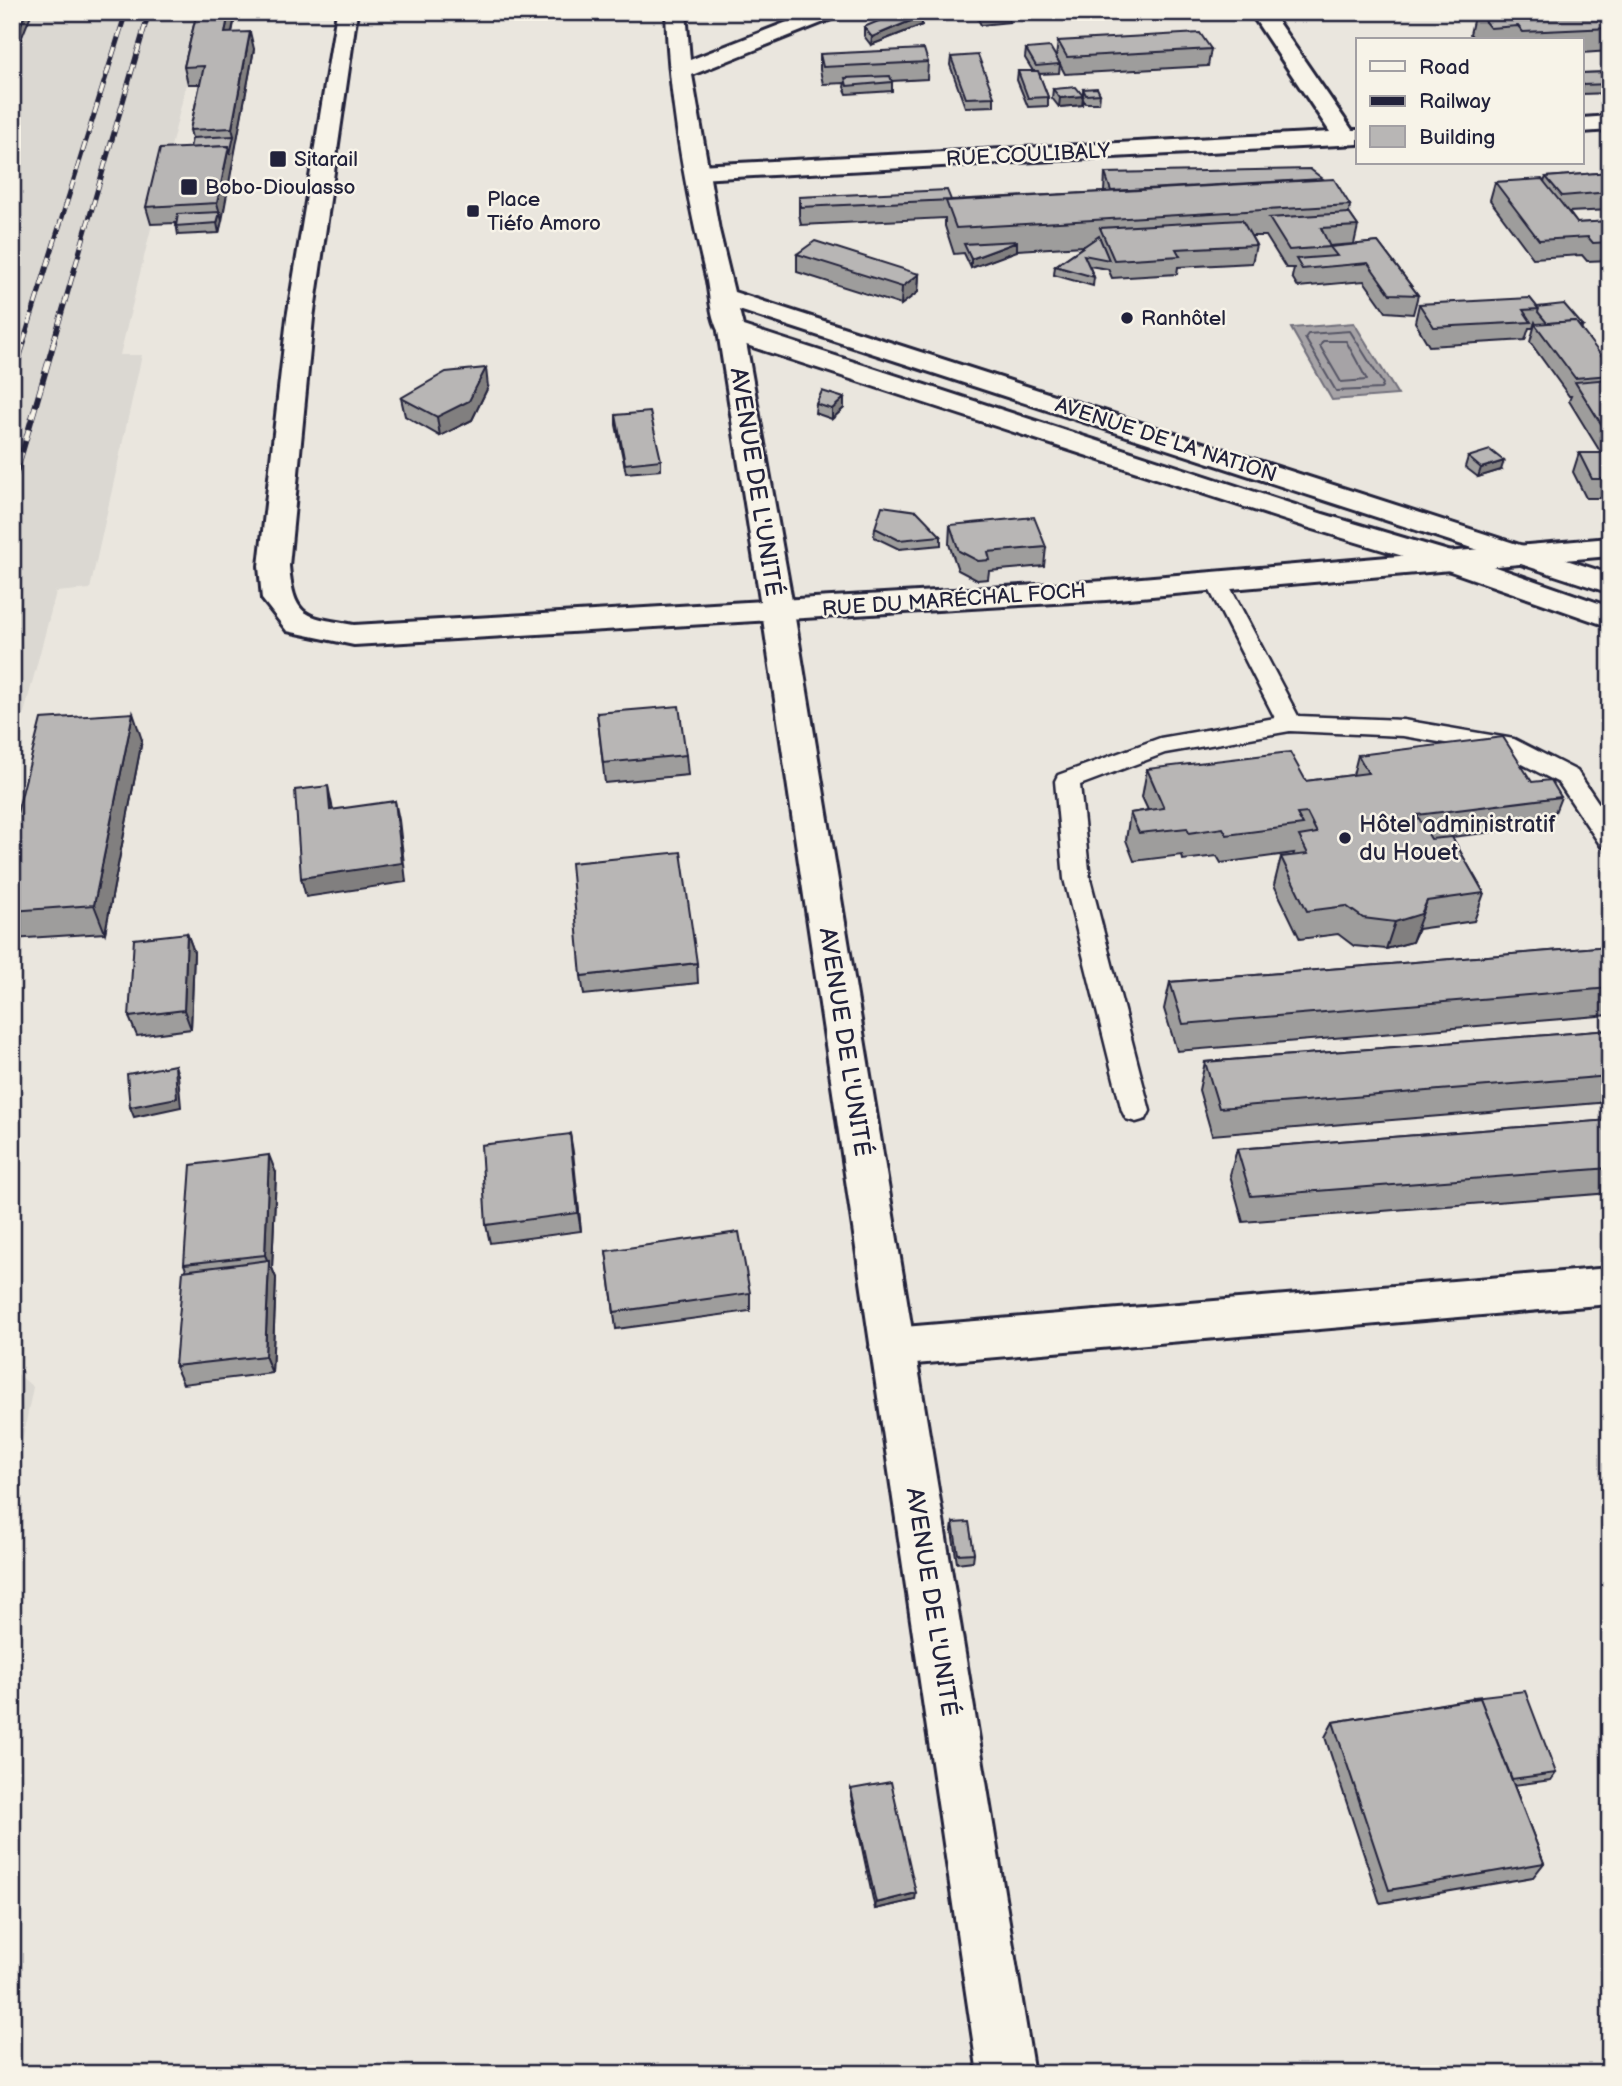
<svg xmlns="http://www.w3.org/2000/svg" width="1622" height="2086" font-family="'Balsamiq Sans',sans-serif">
  <rect width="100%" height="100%" fill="#eae6de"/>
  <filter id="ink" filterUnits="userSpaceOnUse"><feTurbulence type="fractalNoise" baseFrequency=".0143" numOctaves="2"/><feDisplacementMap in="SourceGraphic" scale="14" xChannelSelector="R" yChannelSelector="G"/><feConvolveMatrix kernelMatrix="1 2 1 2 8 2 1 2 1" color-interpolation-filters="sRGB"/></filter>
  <g filter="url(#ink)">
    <g fill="#dbd8d2">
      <path d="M12,12H204L120,355H142L90,589L56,592L12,759Z"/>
      <path d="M12,1369L33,1387L12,1492Z"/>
    </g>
    <path fill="#a6a3a6" stroke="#716f7b" stroke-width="2" d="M1354,323L1398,395L1332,400L1291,328Z"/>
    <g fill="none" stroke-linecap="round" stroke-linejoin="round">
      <g stroke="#575666" stroke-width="2">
        <path d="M1350,331L1383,384L1381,389L1336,391L1305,338L1308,334Z"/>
        <path d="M1323,341H1346L1367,380L1341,382L1320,346Z"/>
      </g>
      <g stroke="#22223b" stroke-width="5">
        <path id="service" d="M1217,576L1228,583L1298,716L1403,720L1514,739L1577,771L1610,820V849L1601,846L1559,783L1499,752L1403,736L1290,731L1165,753L1080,785L1090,879L1150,1111L1146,1119L1136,1122L1126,1119L1122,1111L1064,879L1055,781L1058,775L1160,738L1275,718L1206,583Z"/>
      </g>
      <g stroke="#22223b" stroke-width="6">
        <g id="minor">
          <path d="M337,12H357L313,318L289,566C294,620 306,616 354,625L1106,581L1610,538V556L1106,600L354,645L287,631L262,599L259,566L287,318Z"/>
          <path d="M1250,12H1271L1352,130H1358V144L698,179L690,177L686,172L690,167L698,165L1330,132Z"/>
          <path d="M1610,116V130L1582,132V118Z"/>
          <path d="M1610,1268V1304L892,1366L877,1360L870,1347L877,1334L892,1328Z"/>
        </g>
      </g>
      <g stroke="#22223b" stroke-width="6">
        <path id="tertiary" d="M731,323L740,325L744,331L794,612L1034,2074H978L762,612L718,331L722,325Z"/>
      </g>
      <g stroke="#22223b" stroke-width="6">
        <path id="secondary" d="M666,12H686L690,60L813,12H842L839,16L692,75L719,230L734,292L1610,574V593L739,310L743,326L1323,514L1458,554L1610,607V627L1436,566L1303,526L722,337C711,322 710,298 707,281C686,194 669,102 666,12Z"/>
      </g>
      <use href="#service" fill="#f7f3e8" fill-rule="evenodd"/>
      <use href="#minor" fill="#f7f3e8" fill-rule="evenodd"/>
      <use href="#tertiary" fill="#f7f3e8" fill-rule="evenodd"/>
      <use href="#secondary" fill="#f7f3e8" fill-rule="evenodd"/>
      <g stroke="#22223b" stroke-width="5">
        <g id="rail-far1">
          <path d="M23,343L126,12"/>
          <path d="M53,343L149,12"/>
        </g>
      </g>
      <g stroke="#22223b" stroke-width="6">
        <g id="rail">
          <path d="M12,379L24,342"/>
          <path d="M12,487L54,342"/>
        </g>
      </g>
      <use href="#rail-far1" stroke="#f7f3e8" stroke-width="3.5" stroke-dasharray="10" stroke-linecap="butt"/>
      <use href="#rail" stroke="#f7f3e8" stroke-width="4.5" stroke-dasharray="12" stroke-linecap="butt"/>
    </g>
    <g fill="#9e9d9c" stroke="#22223b" stroke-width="2">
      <path d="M197,12H236L232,33L254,49L219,233L178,235L176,223L151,224L146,207L190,148L192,138L190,130L200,84H188L184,67Z"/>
      <path d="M974,12H1024L1023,14L1010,15L1009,22L981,25Z"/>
      <path d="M1475,12H1610V51L1582,53V40H1475L1470,34Z"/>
      <path d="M922,16V25L871,45L864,36V27Z"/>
      <path d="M1058,41L1211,49L1208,66L1065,74L1056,57Z"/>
      <path d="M1026,49L1060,64L1059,73L1039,74L1048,97V106L1028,107L1017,80L1018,71H1033L1025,58Z"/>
      <path d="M820,54L928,62L927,79L892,81V91L847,94L844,87L845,83L823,84L820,70Z"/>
      <path d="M951,57L994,97V106L965,107L950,65Z"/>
      <path d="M1610,72V93L1582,94V73Z"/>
      <path d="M1053,89L1083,95V89L1100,94L1099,103H1085L1083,99L1082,105L1059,107L1052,98Z"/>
      <path d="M1610,172V210L1569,212L1577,223L1610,221V260L1587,261L1582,255L1533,258L1490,200L1495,182H1544L1546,177Z"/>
      <path d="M1105,173L1350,205L1349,213L1358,226L1354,244L1330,246V247L1378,242L1418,295L1413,314L1386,312L1364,281L1298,287L1292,277L1294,268H1286L1266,236H1251L1256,245L1252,263L1178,267L1177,274L1112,278L1108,269L1089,266L1094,277L1093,286L1054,275L1055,266L1084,246L1017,250L971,268L964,253L954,254L945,226V218L801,225L799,214V197L951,200L1104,192Z"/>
      <path d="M797,254L919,274L918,292L901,305L797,272Z"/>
      <path d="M1419,304L1537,307L1583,326L1581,330L1604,360L1608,347H1610V498H1586L1573,472L1579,453H1601L1569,401L1571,396H1569L1530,342L1535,324H1536L1535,322L1533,328H1529L1525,340L1429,346L1415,322Z"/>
      <path d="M488,387L472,420L440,436L405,416L401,398Z"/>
      <path d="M844,398V408L832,419L815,413L816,404Z"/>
      <path d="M616,415L661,460V470L626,473L616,425Z"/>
      <path d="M1468,457L1501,470L1478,477L1465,467Z"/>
      <path d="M950,525L1046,547L1044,566L989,571L988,579L977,580L958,570L949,544Z"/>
      <path d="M875,528L941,536V545L899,549L874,537Z"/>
      <path d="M597,713L686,755L688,775L605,783Z"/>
      <path d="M142,740L105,933L12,939V833Z"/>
      <path d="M1358,755L1532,782L1561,797L1550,825L1452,837L1484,893L1474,921L1418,929L1412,942L1386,949L1354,946L1338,934L1300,939L1274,885L1281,857L1293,856L1294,853L1221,863L1217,856L1183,860L1182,855L1134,861L1126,840L1130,813L1148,810L1142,797L1147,769L1306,781L1353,775Z"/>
      <path d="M187,933L194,952L191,1029L137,1036L129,1017Z"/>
      <path d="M1610,946V1015L1177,1051L1164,1009L1170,982Z"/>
      <path d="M697,963L698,983L584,995L581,976Z"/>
      <path d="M1610,1030V1102L1212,1135L1199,1090L1205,1062Z"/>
      <path d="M1610,1120V1193L1243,1222L1230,1175L1237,1149Z"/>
      <path d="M570,1134L581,1231L490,1243L486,1225Z"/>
      <path d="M276,1173L272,1268L276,1278L272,1373L183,1384L175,1366L186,1270L184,1264Z"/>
      <path d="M606,1251L750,1293V1311L616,1329Z"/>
      <path d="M953,1523L974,1553L973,1561L957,1563L952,1531Z"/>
      <path d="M1473,1697L1556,1773L1551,1780L1514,1785L1544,1863L1533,1877L1380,1903L1325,1737L1333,1722L1472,1699Z"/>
      <path d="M851,1789L915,1900L875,1909L851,1796Z"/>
    </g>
    <g fill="#817f7f" stroke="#22223b" stroke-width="2">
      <path d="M26,12H32L12,62V47Z"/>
      <path d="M229,12H236L228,50L225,33Z"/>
      <path d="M922,16V25L871,45L872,37Z"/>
      <path d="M250,32L254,49L222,221L217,203L229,146L234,136L232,128Z"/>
      <path d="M1083,96L1082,105L1059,107L1060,98Z"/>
      <path d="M220,212L222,221L219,233L217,223Z"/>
      <path d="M1017,242V251L971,268V259Z"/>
      <path d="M919,274L918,292L901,305L902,287Z"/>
      <path d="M486,368L488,387L472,420L440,436L437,417Z"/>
      <path d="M844,398V408L832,419V409Z"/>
      <path d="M1504,461L1501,470L1478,477L1481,468Z"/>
      <path d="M133,713L142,740L105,933L94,905Z"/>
      <path d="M328,786L332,805L335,830L330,810Z"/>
      <path d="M395,801L399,820L406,882L306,897L301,878Z"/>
      <path d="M1427,901L1412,942L1386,949L1395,922Z"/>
      <path d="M187,933L194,952L191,1029L184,1010Z"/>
      <path d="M175,1065L178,1075L181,1107L134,1117L130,1107Z"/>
      <path d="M570,1134L573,1152L581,1231L578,1213Z"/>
      <path d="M269,1155L276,1173L272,1268L276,1278L272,1373L265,1356L269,1264L265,1255Z"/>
      <path d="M916,1893L915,1900L875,1909L876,1903Z"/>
    </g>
    <g fill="#b8b6b5" stroke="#22223b" stroke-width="2">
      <path d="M12,12H26L12,47Z"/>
      <path d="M197,12H229L225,33L250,32L232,128L190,130L204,66L184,67Z"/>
      <path d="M900,12H919L922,16L872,37L864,27Z"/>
      <path d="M980,12H1009L1010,14L982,16Z"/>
      <path d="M1477,12H1610V28L1523,32L1518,26L1490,28Z"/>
      <path d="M1200,33L1211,49L1067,57L1058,41Z"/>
      <path d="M1050,47L1060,64L1036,66L1026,49Z"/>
      <path d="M924,49L928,62L823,67L820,54Z"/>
      <path d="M978,55L994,97L966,98L951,57Z"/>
      <path d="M1018,71H1038L1048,97L1028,98Z"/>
      <path d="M1610,72V84L1582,85V73Z"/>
      <path d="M890,76L892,82L847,86L845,78Z"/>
      <path d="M1076,87L1083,96L1060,98L1053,89Z"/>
      <path d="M1097,88L1100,94L1086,95L1083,89Z"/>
      <path d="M234,136L230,154L229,146L190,148L192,138Z"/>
      <path d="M229,146L217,203L146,207L160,149Z"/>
      <path d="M1310,169L1323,179L1111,191L1105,173Z"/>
      <path d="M1610,172V192L1562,196L1546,177Z"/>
      <path d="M1334,179L1350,205L956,228L946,201Z"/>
      <path d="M1542,179L1577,223L1610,221V242L1593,243L1588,237L1539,240L1495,182Z"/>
      <path d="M947,190L951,200L801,207L799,197Z"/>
      <path d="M220,212L217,223L176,226L178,214Z"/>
      <path d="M1349,213L1358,226L1321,228L1330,247L1289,250L1269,218Z"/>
      <path d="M1242,220L1256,245L1176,249L1180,256L1114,260L1100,228Z"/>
      <path d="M1099,236L1109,260L1084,255L1094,277L1055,266Z"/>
      <path d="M815,241L919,274L902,287L797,254Z"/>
      <path d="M1017,241V242L971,259L964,244Z"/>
      <path d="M1378,242L1418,295L1390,294L1368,263L1302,269L1296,259L1337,256L1330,247Z"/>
      <path d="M1530,298L1539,309L1523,310L1531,322L1434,327L1419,304Z"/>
      <path d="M1564,304L1583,326H1579L1575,321L1547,323L1538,312L1539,309L1537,307Z"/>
      <path d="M1575,321L1610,367V375L1575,378L1535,324Z"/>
      <path d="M486,368L469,401L437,417L401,398L446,372Z"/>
      <path d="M1610,379V438L1575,382Z"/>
      <path d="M822,391L844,398L832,409L816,404Z"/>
      <path d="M650,412L661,460L625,464L616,415Z"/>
      <path d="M1490,450L1504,461L1481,468L1468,457Z"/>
      <path d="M1579,453H1610V479H1592Z"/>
      <path d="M882,506L917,511L941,536L899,540L875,528Z"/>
      <path d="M1034,517L1046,547L988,552L990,560L978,561L959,551L950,525Z"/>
      <path d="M679,706L686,755L603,763L597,713Z"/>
      <path d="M133,713L94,905L12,911V833L41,719Z"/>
      <path d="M1503,737L1532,782L1551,780L1561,797L1417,815L1431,839L1452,837L1484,893L1427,901L1421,914L1395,922L1363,918L1346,906L1307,911L1281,857L1308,854L1299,836L1317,833L1307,813L1297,814L1303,825L1227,835L1223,828L1189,833L1187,828L1139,833L1130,813L1164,808L1147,769L1290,752L1306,781L1368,773L1358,755Z"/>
      <path d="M328,786L330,810L395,801L402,863L301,878L295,790Z"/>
      <path d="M681,852L697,963L581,976L571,863Z"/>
      <path d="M187,933L184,1010L129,1017L134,939Z"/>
      <path d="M1610,946V988L1183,1024L1170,982Z"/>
      <path d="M1610,1030V1076L1219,1108L1205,1062Z"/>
      <path d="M175,1065L177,1098L130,1107L127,1074Z"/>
      <path d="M1610,1120V1168L1251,1196L1237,1149Z"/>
      <path d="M570,1134L578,1213L486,1225L481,1145Z"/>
      <path d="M269,1155L265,1255L184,1264L191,1165Z"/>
      <path d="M739,1232L750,1293L614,1312L606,1251Z"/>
      <path d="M269,1260L265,1356L175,1366L183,1271Z"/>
      <path d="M969,1522L974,1553L958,1554L953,1523Z"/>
      <path d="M1525,1691L1556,1773L1512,1779L1480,1698L1474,1699L1473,1697Z"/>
      <path d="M1480,1698L1544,1863L1389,1890L1333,1722Z"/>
      <path d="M891,1782L916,1893L876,1903L851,1789Z"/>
    </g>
  </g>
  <g fill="#22223b" stroke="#f7f3e8" stroke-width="2.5">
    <rect x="269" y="150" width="18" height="18" rx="3.5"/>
    <rect x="180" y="178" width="18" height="18" rx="3.5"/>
    <rect x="466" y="204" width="14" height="14" rx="3.5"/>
    <circle cx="1127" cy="318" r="7"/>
    <circle cx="1345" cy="838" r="7"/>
  </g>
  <g text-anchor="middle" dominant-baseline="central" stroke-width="5" stroke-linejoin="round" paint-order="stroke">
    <g font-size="21" fill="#22223b" stroke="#f7f3e8">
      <text transform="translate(1028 155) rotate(-3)">RUE COULIBALY</text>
      <text transform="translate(1166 440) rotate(18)">AVENUE DE LA NATION</text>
      <text transform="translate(954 600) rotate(-4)">RUE DU MARÉCHAL FOCH</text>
    </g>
    <g font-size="21" fill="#22223b" stroke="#f7f3e8" text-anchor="start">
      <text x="294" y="159">Sitarail</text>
      <text x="205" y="187">Bobo-Dioulasso</text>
      <text x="487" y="199">Place<tspan x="487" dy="24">Tiéfo Amoro</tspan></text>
      <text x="1141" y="318">Ranhôtel</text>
    </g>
    <g font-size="24" fill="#22223b" stroke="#f7f3e8">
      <text transform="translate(756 482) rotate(81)">AVENUE DE L'UNITÉ</text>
      <text transform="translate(845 1042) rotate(81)">AVENUE DE L'UNITÉ</text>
      <text transform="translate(932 1602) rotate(81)">AVENUE DE L'UNITÉ</text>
    </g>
    <g font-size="24" fill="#22223b" stroke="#f7f3e8" text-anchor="start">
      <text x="1359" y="824">Hôtel administratif<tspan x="1359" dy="28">du Houet</tspan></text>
    </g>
  </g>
  <rect width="1622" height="2086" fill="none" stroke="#f7f3e8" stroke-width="42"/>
  <rect x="21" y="21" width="1580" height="2044" fill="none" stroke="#22223b" stroke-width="2.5" filter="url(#ink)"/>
  <rect x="1356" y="38" width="228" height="126" fill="#f7f3e8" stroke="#a29fa3" stroke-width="2"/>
  <rect x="1370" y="61" width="35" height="10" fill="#f7f3e8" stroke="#a29fa3" stroke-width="2"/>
  <text x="1419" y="74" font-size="21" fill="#22223b">Road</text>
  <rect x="1370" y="96" width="35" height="10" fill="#22223b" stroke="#a29fa3" stroke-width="2"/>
  <text x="1419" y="108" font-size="21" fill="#22223b">Railway</text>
  <rect x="1370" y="126" width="35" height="21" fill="#b8b6b5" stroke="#a29fa3" stroke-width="2"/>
  <text x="1419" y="144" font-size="21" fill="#22223b">Building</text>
</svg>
